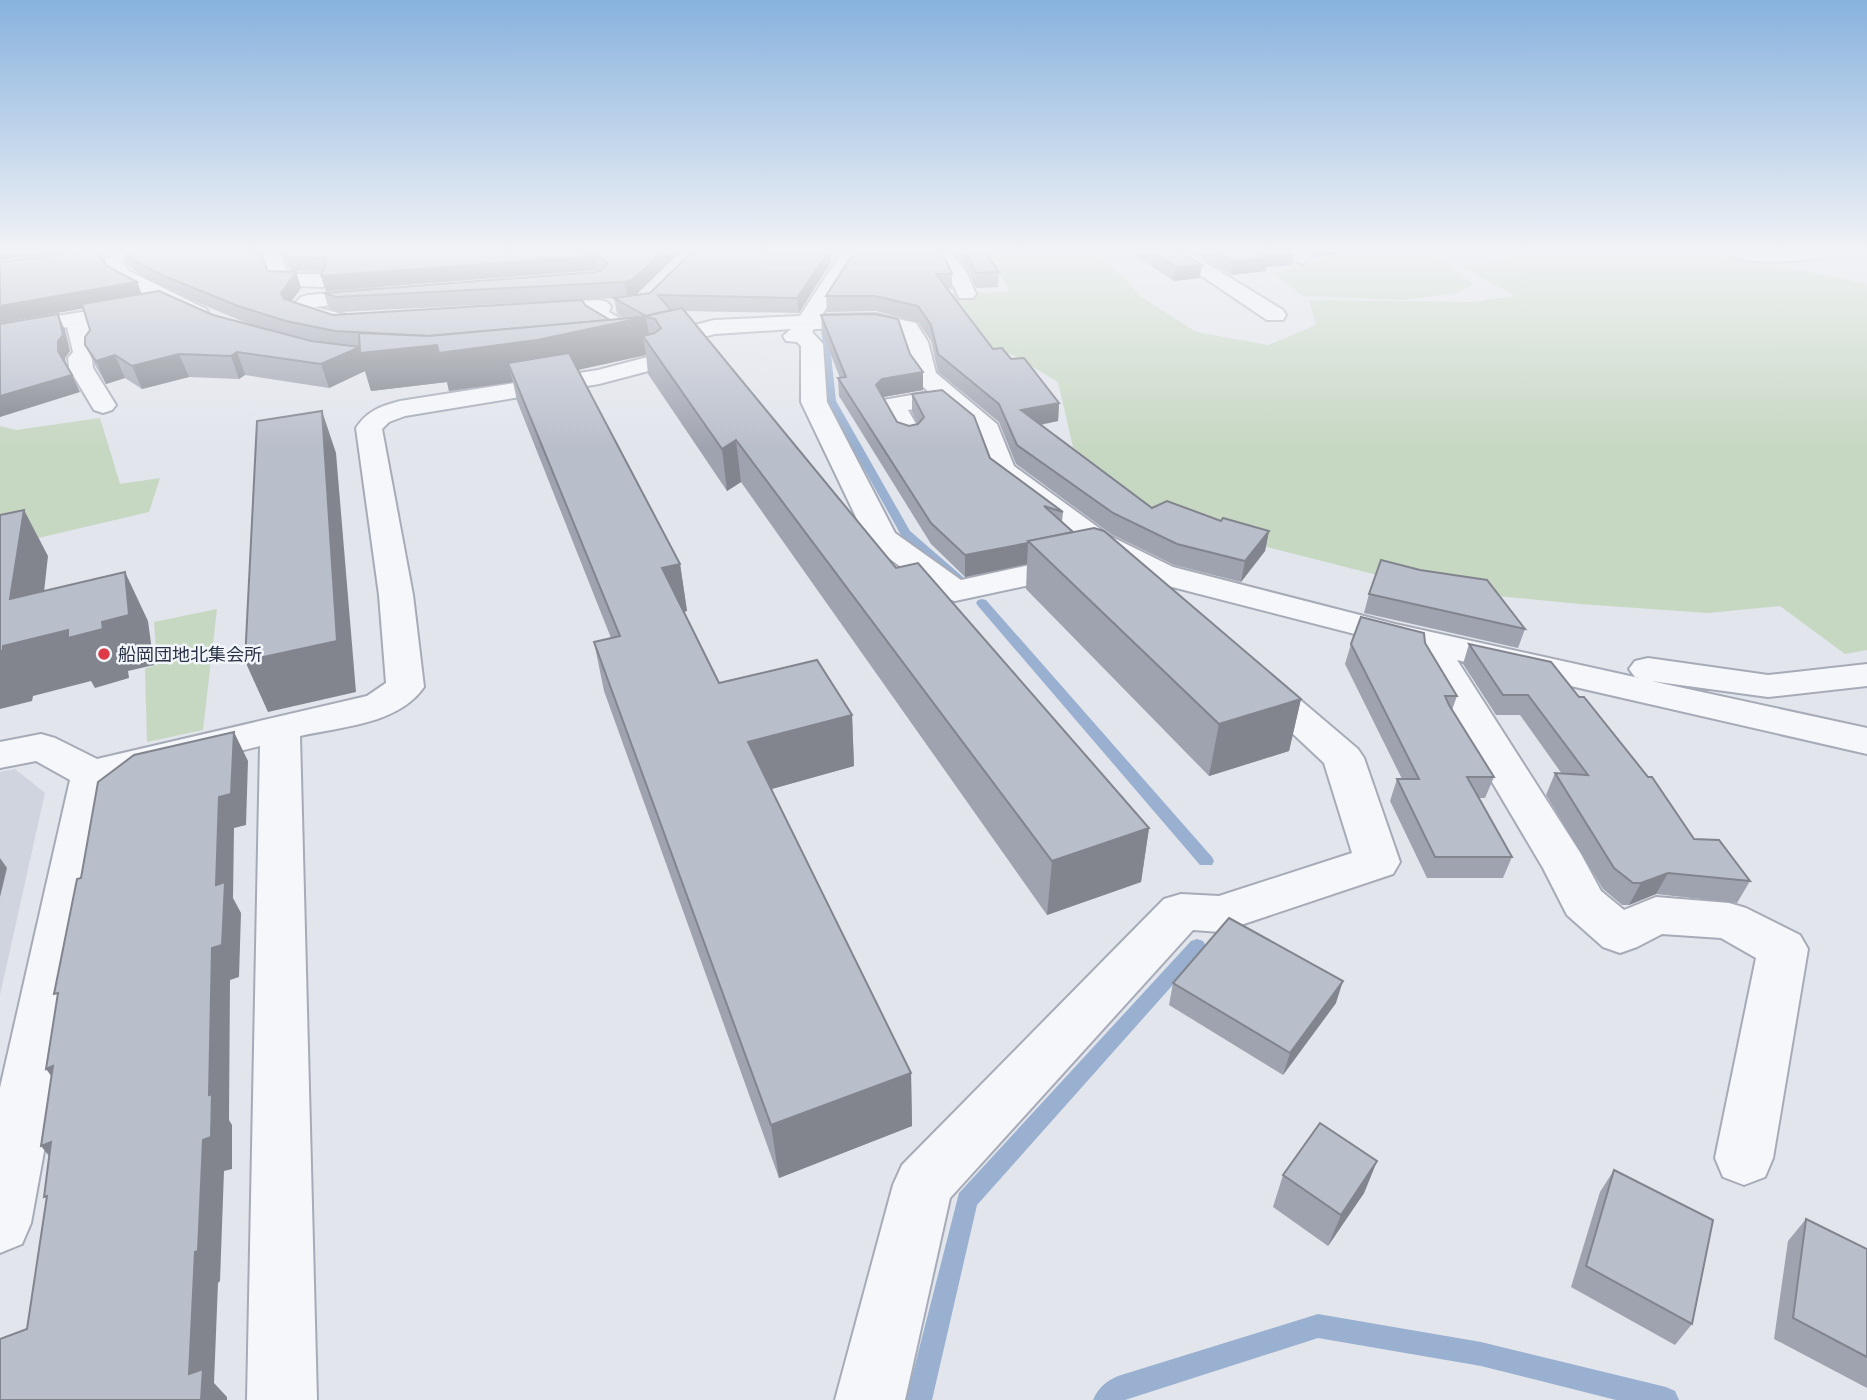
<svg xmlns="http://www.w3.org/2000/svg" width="1867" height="1400" font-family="'Roboto Condensed','Noto Sans JP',sans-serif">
  <rect width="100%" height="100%" fill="#e2e5ec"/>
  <path fill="#d0d4de" d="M15,769L45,793L0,995V772Z"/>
  <g fill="#c6d7c2">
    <path d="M987,252H1089L1121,274L1140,296L1196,332L1268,345L1316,325L1309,300L1473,302L1514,296L1460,265L1507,260L1510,252L1693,253L1798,269L1867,284V650L1845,654L1780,606L1708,613L1580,604L1436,590L1243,541L1147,509L1109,479L1073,447L1058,382L1013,355L976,342L926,294L1010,292Z"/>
    <path d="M1417,253L1437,258L1474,284L1457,293L1405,300L1303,296L1273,273L1342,255Z"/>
    <path d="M100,418L120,484L160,478L149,512L0,547V426L16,430Z"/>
    <path d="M217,609L203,730L147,742L145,669L157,664L154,622Z"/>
  </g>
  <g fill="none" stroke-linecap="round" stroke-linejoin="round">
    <g fill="#99b0d0" fill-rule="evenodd">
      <path d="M821,324L828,326L836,401L910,531L962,576L964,579L962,582H954L901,535L826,401Z"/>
      <path d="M982,599L986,600L1212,857L1214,861L1212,865H1200L978,606L976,603L978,600Z"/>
      <path d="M1197,939L1203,941L1206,946L1203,951L977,1205L932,1400H906L959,1193L1191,941Z"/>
      <path d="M1318,1314L1481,1342L1666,1387L1675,1391L1679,1400H1616L1481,1366L1318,1338L1125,1400H1093C1098,1388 1106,1381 1118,1376Z"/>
    </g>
    <g stroke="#a6abb7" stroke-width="4">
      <g id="minor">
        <path d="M112,252H132L123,263L129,271L206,309L209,314L206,319H190L115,279L102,263Z"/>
        <path d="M261,252H279L289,274H325L328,278L323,287L275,285Z"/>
        <path d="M842,252H860L822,315L876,314L916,323L928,342L936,373L997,424L1014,466L1110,536L1173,567L1395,624L1639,678L1635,677L1629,669L1635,661L1648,658L1768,675L1867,664V686L1768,697L1651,681L1867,728V754L1457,660L1581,854L1601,891L1624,910L1656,897L1729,903L1746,908L1800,935L1808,949L1773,1158L1765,1177L1744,1185L1723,1177L1715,1158L1756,958L1721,938L1662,934L1637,947L1620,953L1603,947L1567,915L1543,868L1421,662V651L1149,581L1088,550L991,476L976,433L943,405L908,410L922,434L918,440L909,442L900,440L879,405L883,400L929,392C904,371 915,357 900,333L876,328L814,329L812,332L823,344L827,402L895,533L961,580L1076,555L1088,558L1092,565L1088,572L1076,575L955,601L943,598L871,545L866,538L801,402V346L797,342L786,341L783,336L791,329L715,334L649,351L633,346L589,319L587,313L535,315L527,314L524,309L527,304L535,303L600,300L607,302L611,306L609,312L650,337L714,320L800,316Z"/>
        <path d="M931,252H950L967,273L976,294L973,298H959L948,274Z"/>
        <path d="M1166,252H1188L1283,310L1286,315L1283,320H1267Z"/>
        <path d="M1281,252H1305L1312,258L1302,264L1283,256Z"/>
        <path d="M1724,252H1833L1831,256C1811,261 1737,267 1724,252Z"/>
        <path d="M377,289L384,291L387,295L384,299L314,307L354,317L357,322L354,327C333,332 312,320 292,314L289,309L301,297L308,295Z"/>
        <path d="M138,303L146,304L149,309L146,314L88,324L97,353L92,359L93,368L116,405L112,410L103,413L94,410L69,368L68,358L73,352L67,327L0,339V325Z"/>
        <path d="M686,347L694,349L698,354L694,359L599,384L405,416L389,422L382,429L413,595L424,687C399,724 340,727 300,736L317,1400H247L260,746L111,783L31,1223L22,1244L0,1253V1088L70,780L36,761L0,768V742L41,734L55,738L97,759L367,696L386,683L379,595L356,428C367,411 381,406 400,401L598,370Z"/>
        <path d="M1259,673L1272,676L1358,749L1364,758L1400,862L1393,874L1220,932L1193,930L950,1198L905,1400H835L893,1185L902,1165L1164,899L1181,894L1219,896L1352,853L1324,763L1240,684L1246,676Z"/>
      </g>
    </g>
    <use href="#minor" fill="#f6f7fa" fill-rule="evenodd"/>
  </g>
  <g fill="#9fa3af">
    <path d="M122,252H260L267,271L296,272L301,288L291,302L333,315L585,305L610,320L625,319L617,314L614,298L341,312L329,309L324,293L595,272L600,271L597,270L326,291L321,276L323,272L291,271L280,252H680L635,295L831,262L799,313L684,311L896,568L1149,828L1141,882L1047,915L741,482L727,491L648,374L646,355L578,370L680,564L687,611L683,612L719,683L852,715L854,766L771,789L911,1073L912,1126L779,1178L604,691L594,642L611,638L517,401L513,382L449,391L447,382L371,391L365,371L329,388L245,375L239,379L189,377L142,389L125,378L106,384L96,367L85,345L90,330L83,308L0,323V262L107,266L137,282L142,294L269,330L244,322L168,290L139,274L126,263Z"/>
    <path d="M854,252L952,274V289H948L993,349L1011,359L1059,403L1058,421L1041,425L1152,508L1269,531L1265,551L1241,582L1174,565L1111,534L1016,464L999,422L938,372L931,341L918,322L876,311L827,312L826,296Z"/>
    <path d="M953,252H985L999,272L998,287L976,288L969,271Z"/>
    <path d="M1130,252H1182L1200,278L1174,281Z"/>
    <path d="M1193,252H1294L1292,265L1266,267V271L1231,275Z"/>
    <path d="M821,315L910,354L923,372V390L883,397L897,422L909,426L918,424L912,412V394L990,458L1063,512L1062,522L1073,532L1301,699L1289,751L1209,776L1026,589L1027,564L965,577L931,544L839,396L838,378H840L822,332Z"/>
    <path d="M1369,594L1525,629L1518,648L1364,613Z"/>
    <path d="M1425,643L1457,696L1452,710L1494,777L1485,798H1479L1512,857L1503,878H1427L1390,801L1397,779H1402L1345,664L1351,644Z"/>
    <path d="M1469,644L1579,697L1694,839L1750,881L1737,903L1656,894L1629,905H1622L1603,889L1546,795L1555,773L1562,774L1520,715H1496L1463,664Z"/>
    <path d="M1173,983L1336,1003L1283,1075L1169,1005Z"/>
    <path d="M1377,1161L1364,1193L1328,1246L1273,1207L1283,1175Z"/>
    <path d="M1614,1170L1692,1324L1675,1345L1571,1287L1600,1192Z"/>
    <path d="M1806,1219L1867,1249V1388L1774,1339L1788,1241Z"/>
  </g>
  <g fill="#82858e">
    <path d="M0,252H68L0,260Z"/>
    <path d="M663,252H680L635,296L627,297L624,282Z"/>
    <path d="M828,252H831V262L799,313L797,298Z"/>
    <path d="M1294,252L1292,265L1266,267V271L1231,275L1233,262L1262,255Z"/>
    <path d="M1315,252H1360L1314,257Z"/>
    <path d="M594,256L597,270L326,291L321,276Z"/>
    <path d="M1202,265L1200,278L1174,281L1176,267Z"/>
    <path d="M296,272L301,288L286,309L281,293Z"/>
    <path d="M137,282L143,298L0,323V306Z"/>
    <path d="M58,314L65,330L70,351L65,358L66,368L58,351Z"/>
    <path d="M646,317L651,347L643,336L646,355L545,377L508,363L513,382L449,391L447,382L371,391L365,371L329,388L321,364L360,347Z"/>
    <path d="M237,352L245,375L239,379L231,356Z"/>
    <path d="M179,354L189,377L142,389L132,366Z"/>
    <path d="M115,355L125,378L106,384L96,361Z"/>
    <path d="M923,372V390L883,397L876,385L882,379Z"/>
    <path d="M72,375L80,392L0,417V396Z"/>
    <path d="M1059,403L1058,421L1020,428L1021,410Z"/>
    <path d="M322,411L336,453L356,692L268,712L245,661Z"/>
    <path d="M736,440L741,482L727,491L722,449Z"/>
    <path d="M24,510L48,556L39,637L102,622L125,572L148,621L154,665L128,671L129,678L95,688L91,681L33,696L32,701L0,709V651L10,599Z"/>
    <path d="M1269,531L1265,551L1241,582L1245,561Z"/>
    <path d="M1028,543L1027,564L965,577V555Z"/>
    <path d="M680,564L687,611L669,615L662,568Z"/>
    <path d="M1301,699L1289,751L1209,776L1219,724Z"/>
    <path d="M852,715L854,766L754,794L748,742Z"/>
    <path d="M234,732L248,761L246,825L234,828L233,898L241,913L239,977L230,980L229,1120L232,1125V1169L224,1171L220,1281L218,1283L214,1383L227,1397V1400H201L189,1374L195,1252L203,1140L209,1095L212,948L219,797Z"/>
    <path d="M1149,828L1141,882L1047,915L1052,861Z"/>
    <path d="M0,858L7,868L0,897Z"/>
    <path d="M1668,873L1656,894L1629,905L1641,883Z"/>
    <path d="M1343,981L1336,1003L1283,1075L1290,1053Z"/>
    <path d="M53,1066L69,1100L46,1069Z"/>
    <path d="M911,1073L912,1126L779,1178L771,1125Z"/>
    <path d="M51,1142L66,1177L41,1146Z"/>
    <path d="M1377,1161L1364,1193L1328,1246L1341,1215Z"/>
  </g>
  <g fill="#b9becb" stroke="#82858e" stroke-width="2">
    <path d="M81,252H97L107,266L137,282L0,306V262Z"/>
    <path d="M125,252H260L267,271L296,272L281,293L284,299L333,315L582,300L585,305L610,320L429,336L335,331L286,321L238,306L162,275L133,260Z"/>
    <path d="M283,252H663L632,280L624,282L336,297L324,293L595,272L602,270L607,264L602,258L594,256L321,276L326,264L323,258L286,257Z"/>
    <path d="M692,252H828L797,298L658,295L671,310L646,316L614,298L650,293Z"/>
    <path d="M854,252H939L946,260L952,274H936L993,349L1002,348L1011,359L1024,358L1059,403L1021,410L1152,508L1167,501L1221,521L1223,518L1269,531L1245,561L1177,544L1113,513L1017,445L999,404L938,354L931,325L918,306L875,296H826Z"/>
    <path d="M965,252H985L999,272L976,273L969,257Z"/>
    <path d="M1151,252H1182L1202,265L1176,267Z"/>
    <path d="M1216,252H1290L1262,255L1268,258L1233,262Z"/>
    <path d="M159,291L213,315L311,341L360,347L321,364L237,352L231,356L179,354L132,366L115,355L96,361L85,345V337L90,330L82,304Z"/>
    <path d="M682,308L896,568L918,563L1149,828L1052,861L736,440L722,449L643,336L655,333L661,328L655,319L646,317L537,340L439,353L437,345L360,353L359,333L429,336L641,317Z"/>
    <path d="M58,314L63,335L58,341V351L72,375L0,396V324Z"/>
    <path d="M875,314L898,319L910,354L923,372L882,379L876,385L897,422L909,426L918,424L924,417L912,394L942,390L974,416L990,458L1063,512L1044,506L1073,532L1028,541V543L965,555L931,523L838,378L846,377L821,315Z"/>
    <path d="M569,353L680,564L662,568L719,683L817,660L852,715L748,742L911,1073L771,1125L594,642L620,636L508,363Z"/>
    <path d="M322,411L337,641L245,661L257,421Z"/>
    <path d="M24,510L10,599L125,572L129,615L102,622L103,629L68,638V630L3,646V650L0,651V515Z"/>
    <path d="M1094,528L1104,531L1301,699L1219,724L1028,541Z"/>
    <path d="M1381,560L1420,570L1487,580L1525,629L1369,594Z"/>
    <path d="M1361,617L1424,633L1425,643L1457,696H1445L1449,705L1494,777H1467L1512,857H1435L1397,779H1419L1351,644Z"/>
    <path d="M1469,644L1551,662L1579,697H1584L1648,777H1652L1694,839L1719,840L1750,881L1668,873L1641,883H1633L1614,868L1555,773L1588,775L1528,695H1503Z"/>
    <path d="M234,732L231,794L219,797L216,885L225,882L222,945L212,948L209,1095L212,1094L211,1137L203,1140L198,1251L195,1252L189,1374L203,1369L201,1400H0V1339L27,1329L47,1196L44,1197L51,1142L41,1146L53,1066L46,1069L58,993L54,994L77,879L81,878L98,782L134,755Z"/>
    <path d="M1229,918L1343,981L1290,1053L1173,983Z"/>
    <path d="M1320,1123L1377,1161L1341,1215L1283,1175Z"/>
    <path d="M1614,1170L1713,1220L1692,1324L1586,1266Z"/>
    <path d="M1806,1219L1867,1249V1357L1793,1318Z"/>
  </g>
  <linearGradient id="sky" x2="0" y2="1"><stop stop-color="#88b2de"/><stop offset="0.56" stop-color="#f2f3f6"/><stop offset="1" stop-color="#f2f3f6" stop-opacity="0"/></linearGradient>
  <rect width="1867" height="448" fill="url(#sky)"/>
  <circle fill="#de3b47" stroke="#f2f5f9" stroke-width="2.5" cx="104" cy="654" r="7"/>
  <g text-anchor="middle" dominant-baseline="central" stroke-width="5" stroke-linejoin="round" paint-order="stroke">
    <g font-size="18" fill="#283146" stroke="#f2f5f9" text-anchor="start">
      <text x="118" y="654">船岡団地北集会所</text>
    </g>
  </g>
</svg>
